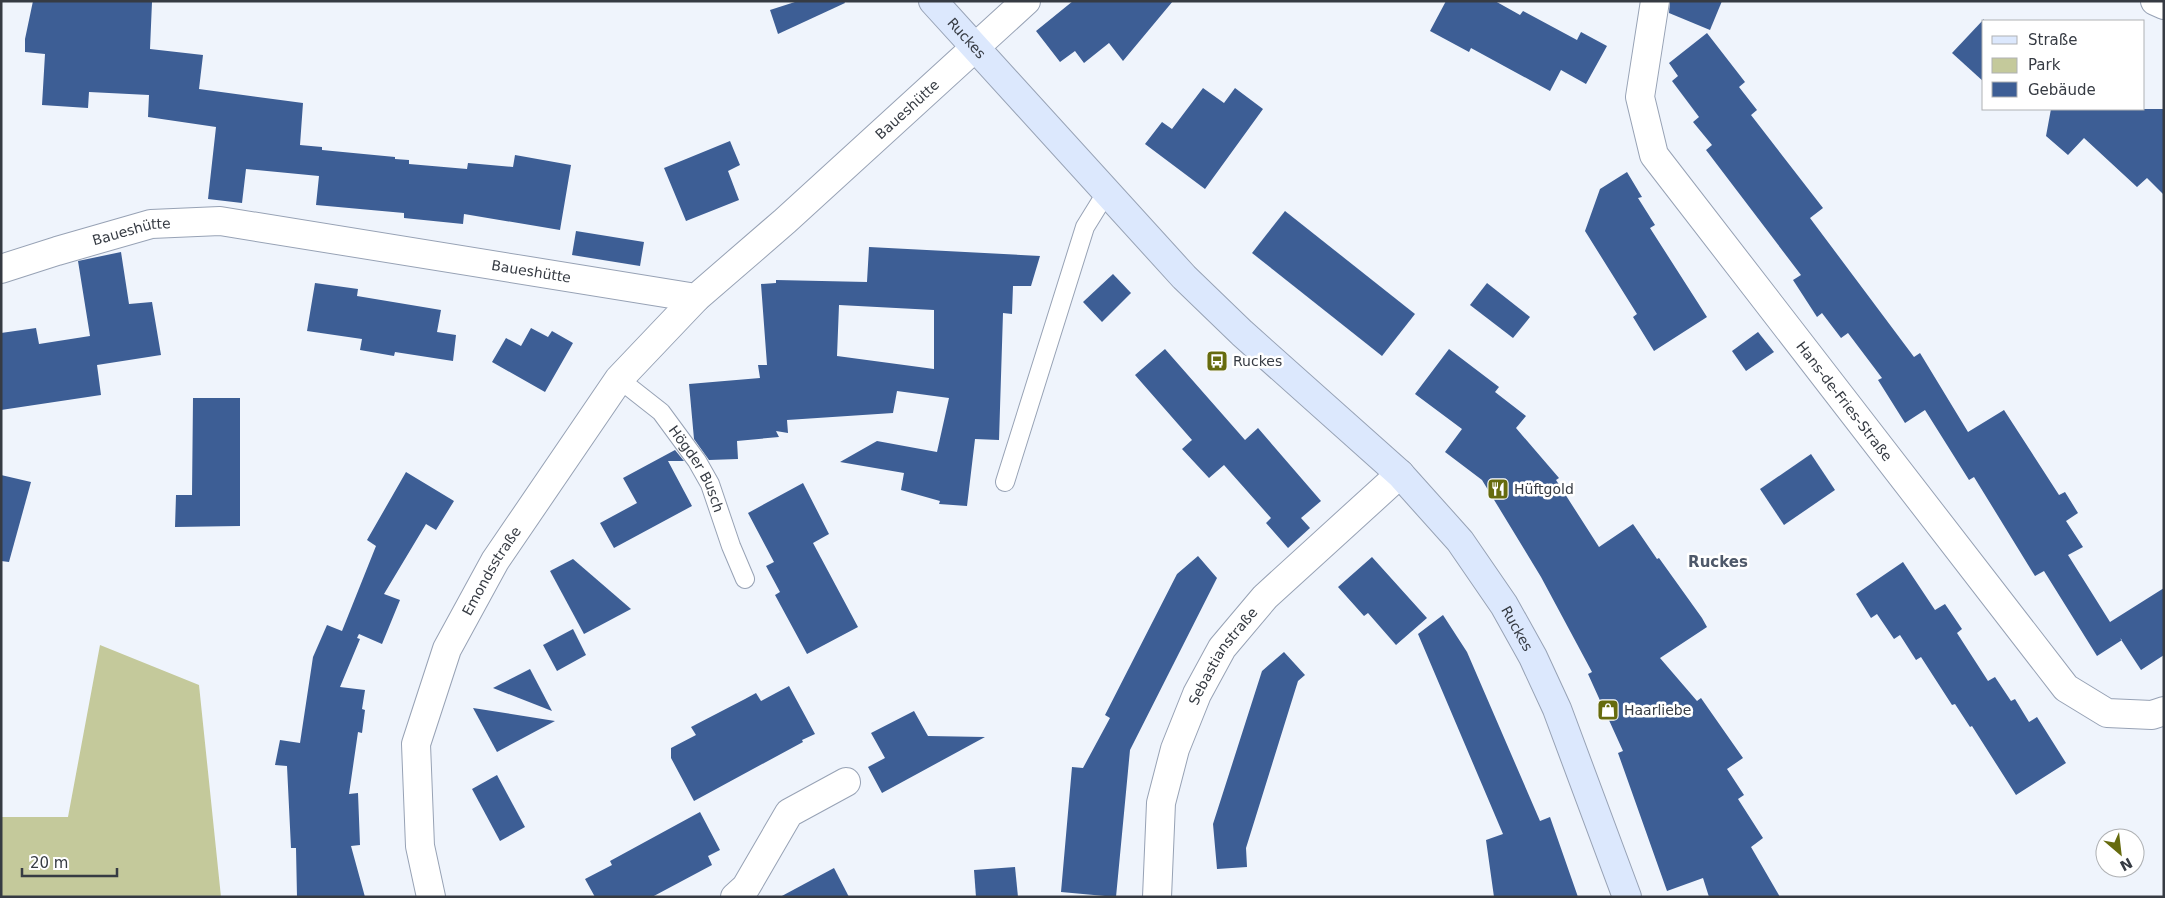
<svg xmlns="http://www.w3.org/2000/svg" width="2165" height="898" font-family="'DejaVu Sans',sans-serif">
  <rect width="100%" height="100%" fill="#eff4fc"/>
  <path fill="#c4c99b" d="M100,645L199,685L221,897H1V817H68Z"/>
  <g fill="#3d5e95" fill-rule="evenodd">
    <path d="M33,1L152,2L150,49L203,55L199,89L303,103L300,145L322,147V150L395,157V159L409,160V164L467,169L468,163L513,167L515,155L571,165L560,230L464,214L463,224L404,218V213L316,205L319,176L246,169L242,203L208,199L216,127L148,117L149,95L89,92L88,108L42,105L45,54L25,52V39Z"/>
    <path d="M798,1H844L845,3L778,34L770,10Z"/>
    <path d="M1073,1H1173L1123,61L1109,43L1084,63L1075,51L1060,62L1036,31Z"/>
    <path d="M1446,1H1495L1520,15L1523,11L1577,40L1581,32L1607,46L1586,84L1561,70L1550,91L1471,48L1469,52L1430,31Z"/>
    <path d="M1670,1H1722L1710,30L1669,13Z"/>
    <path d="M1984,19V82L1952,53Z"/>
    <path d="M1707,33L1745,82L1739,87L1757,110L1751,115L1823,208L1810,218L1914,357L1920,353L1968,432L2004,410L2059,495L2065,492L2078,513L2066,521L2083,547L2068,555L2110,622L2164,588V655L2141,670L2120,638L2122,640L2097,656L2044,571L2035,576L1974,477L1969,480L1925,410L1905,423L1878,380L1882,378L1848,333L1841,338L1822,313L1817,317L1793,280L1801,275L1706,150L1712,145L1693,122L1699,117L1672,81L1678,76L1669,63Z"/>
    <path d="M1203,88L1224,103L1235,88L1263,109L1205,189L1145,144L1162,122L1172,129Z"/>
    <path d="M2051,109H2164V195L2147,178L2137,187L2084,138L2068,155L2046,136Z"/>
    <path d="M730,141L740,165L728,171L739,200L686,221L664,168Z"/>
    <path d="M1627,172L1642,197L1638,198L1655,225L1650,228L1707,317L1654,351L1633,317L1637,314L1585,231L1600,189Z"/>
    <path d="M1285,211L1415,314L1382,356L1252,253Z"/>
    <path d="M576,231L644,242L640,266L572,255Z"/>
    <path d="M869,247L1040,256L1031,286H1013L1012,314L1003,313L999,440L975,439L967,506L939,504L940,501L901,490L904,473L840,462L877,441L937,452L949,398L897,391L893,413L787,420L788,433L776,431L779,437L737,441L738,459L709,460L694,439L689,384L760,378L758,365H767L761,284L776,283V280L867,282ZM839,305L934,310V369L837,356Z"/>
    <path d="M121,252L129,304L152,302L161,355L97,365L101,395L1,410V333L36,328L39,344L90,336L78,261Z"/>
    <path d="M1113,274L1131,293L1102,322L1083,302Z"/>
    <path d="M315,283L358,289L357,296L441,310L437,332L456,335L453,361L395,352L394,356L360,350L362,339L307,331Z"/>
    <path d="M1487,283L1530,317L1513,338L1470,305Z"/>
    <path d="M531,328L548,337L552,331L573,343L545,392L492,362L506,338L521,346Z"/>
    <path d="M1758,332L1774,352L1746,371L1732,351Z"/>
    <path d="M1165,349L1245,440L1258,428L1321,501L1301,518L1310,528L1288,548L1266,523L1271,518L1224,465L1209,478L1182,449L1192,440L1135,375Z"/>
    <path d="M1449,349L1499,387L1495,392L1526,416L1516,428L1559,478L1556,480L1599,547L1633,524L1657,559L1659,558L1702,618L1707,627L1660,658L1697,701L1701,698L1743,758L1727,769L1744,795L1738,799L1763,838L1751,847L1780,897H1709L1703,878L1667,891L1618,753L1623,751L1588,674L1592,672L1541,577L1482,480L1445,452L1462,429L1415,394Z"/>
    <path d="M193,398H240V526L175,527L176,495H192Z"/>
    <path d="M675,450L684,461H668L692,506L614,548L600,523L637,503L623,478Z"/>
    <path d="M1811,454L1835,490L1784,525L1760,489Z"/>
    <path d="M406,472L454,501L436,530L426,524L384,594L400,600L382,644L359,634L357,638L360,639L340,687L365,690L362,709L365,710L362,733L358,732L349,794L358,793L360,845L351,846L365,897H297L296,848H291L287,766L275,765L280,740L300,743L313,657L327,625L342,631L376,546L367,540Z"/>
    <path d="M1,475L31,482L9,562L1,561Z"/>
    <path d="M803,483L829,534L813,543L858,627L807,654L775,595L780,592L766,566L774,562L748,513Z"/>
    <path d="M1198,556L1217,578L1130,750L1116,897L1061,892L1072,767L1083,768L1110,718L1105,715L1177,574Z"/>
    <path d="M1372,557L1427,618L1396,645L1368,613L1364,616L1338,587Z"/>
    <path d="M573,559L631,609L584,634L550,571Z"/>
    <path d="M1903,562L1935,610L1945,604L1962,629L1957,633L1988,681L1995,677L2011,701L2015,699L2029,722L2037,717L2066,763L2016,795L1972,726L1970,727L1955,704L1952,705L1921,657L1916,660L1900,635L1894,639L1877,614L1871,618L1856,594Z"/>
    <path d="M1443,615L1467,652L1540,821L1550,817L1578,897H1494L1486,840L1503,834L1418,634Z"/>
    <path d="M573,629L586,655L557,671L543,645Z"/>
    <path d="M1284,652L1305,675L1298,681L1246,848L1247,867L1217,869L1213,824L1262,671Z"/>
    <path d="M530,669L552,711L493,688Z"/>
    <path d="M789,686L815,734L802,740L803,742L694,801L671,758V748L696,735L691,727L745,699L756,693L761,701Z"/>
    <path d="M473,708L555,721L497,752Z"/>
    <path d="M914,711L928,736L985,737L882,793L868,767L885,758L871,733Z"/>
    <path d="M497,775L525,827L500,841L472,789Z"/>
    <path d="M700,812L720,850L708,856L712,865L652,897H595L585,879L612,865L610,861Z"/>
    <path d="M1015,867L1018,897H976L974,870Z"/>
    <path d="M834,868L849,897H780Z"/>
  </g>
  <g fill="none" stroke-linecap="round" stroke-linejoin="round">
    <g stroke="#97a2b5" stroke-width="20">
      <g id="lane">
        <path id="s1" d="M619,379L661,412L697,461L710,484L731,546L745,579"/>
        <path d="M1005,482L1085,227L1106,193"/>
      </g>
    </g>
    <g stroke="#97a2b5" stroke-width="30">
      <g id="street">
        <path id="s2" d="M1655,1L1640,97L1654,155L2066,688L2107,713L2152,715L2164,711"/>
        <path d="M2155,1L2164,5"/>
        <path id="s3" d="M1,269L57,251L151,224L220,221L696,298L785,221L1026,1"/>
        <path id="s4" d="M431,897L420,846L416,744L447,649L495,561L619,379L696,298"/>
        <path d="M735,897L746,887L789,813L846,782"/>
        <path id="s5" d="M1157,897L1161,803L1175,749L1197,694L1222,648L1265,597L1400,474"/>
      </g>
    </g>
    <g stroke="#97a2b5" stroke-width="30">
      <g id="secondary">
        <path id="s6" d="M933,1L1184,277L1242,333L1400,474L1460,541L1504,605L1533,657L1557,709L1627,897"/>
      </g>
    </g>
    <use href="#lane" stroke="#fff" stroke-width="18"/>
    <use href="#street" stroke="#fff" stroke-width="28"/>
    <use href="#secondary" stroke="#dce8fd" stroke-width="28"/>
  </g>
  <defs>
    <g id="bus-square" transform="scale(1.125)"><rect x="-9" y="-9" width="18" height="18" rx="4" fill="#666b0e" stroke="#fff"/><path d="M-5-6H5V4H4V6H2V4H-2V6H-4V4H-5ZM-3.5-4V0h7V-4ZM-3.5 1.2v1.5H-2V1.2ZM2 1.2v1.5H3.5V1.2Z" fill="#fff"/></g>
    <g id="restaurant-square" transform="scale(1.125)"><rect x="-9" y="-9" width="18" height="18" rx="4" fill="#666b0e" stroke="#fff"/><path d="M-5-6h1v4h1v-4h1v4h1v-4h1v5L-1.5 .5V6h-2V.5L-5-1ZM5-6V6H3V1.5H1.5Q1.5-4 5-6Z" fill="#fff"/></g>
    <g id="shop-square" transform="scale(1.125)"><rect x="-9" y="-9" width="18" height="18" rx="4" fill="#666b0e" stroke="#fff"/><path d="M-5-2.5h2.3a2.7 3.5 0 0 1 5.4 0H5L5.5 6h-11ZM-1.5-2.5h3a1.5 2.3 0 0 0-3 0Z" fill="#fff"/></g>
  </defs>
  <g fill-rule="evenodd">
    <use href="#bus-square" x="1217" y="361"/>
    <use href="#restaurant-square" x="1498" y="489"/>
    <use href="#shop-square" x="1608" y="710"/>
  </g>
  <g text-anchor="middle" dominant-baseline="central" stroke-width="5" stroke-linejoin="round" paint-order="stroke">
    <g font-size="14" fill="#363b43" stroke="#fff">
      <text stroke="none"><textPath href="#s6" startOffset="50">Ruckes</textPath></text>
      <text stroke="none"><textPath href="#s3" startOffset="991">Baueshütte</textPath></text>
      <text stroke="none"><textPath href="#s3" startOffset="136">Baueshütte</textPath></text>
      <text stroke="none"><textPath href="#s3" startOffset="541">Baueshütte</textPath></text>
      <text stroke="none"><textPath href="#s2" startOffset="468">Hans-de-Fries-Straße</textPath></text>
      <text stroke="none"><textPath href="#s1" startOffset="121">Högder Busch</textPath></text>
      <text stroke="none"><textPath href="#s4" startOffset="344">Emondsstraße</textPath></text>
      <text stroke="none"><textPath href="#s6" startOffset="860">Ruckes</textPath></text>
      <text stroke="none"><textPath href="#s5" startOffset="255">Sebastianstraße</textPath></text>
    </g>
    <g font-size="14" fill="#363b43" stroke="#fff" text-anchor="start">
      <text x="1233" y="361">Ruckes</text>
      <text x="1514" y="489">Hüftgold</text>
      <text x="1624" y="710">Haarliebe</text>
    </g>
    <g font-size="15" font-weight="bold" fill="#4e5869" stroke="#fff">
      <text x="1718" y="562">Ruckes</text>
    </g>
  </g>
  <rect width="2165" height="898" fill="none" stroke="#363b43" stroke-width="5"/>
  <rect x="1982" y="20" width="162" height="90" fill="#ffffff" stroke="#afb1b4"/>
  <rect x="1992" y="36" width="25" height="8" fill="#dce8fd" stroke="#afb1b4"/>
  <text x="2028" y="45" font-size="15" fill="#363b43">Straße</text>
  <rect x="1992" y="58" width="25" height="15" fill="#c4c99b" stroke="#afb1b4"/>
  <text x="2028" y="70" font-size="15" fill="#363b43">Park</text>
  <rect x="1992" y="82" width="25" height="15" fill="#3d5e95" stroke="#afb1b4"/>
  <text x="2028" y="95" font-size="15" fill="#363b43">Gebäude</text>
  <g transform="translate(2120 853) rotate(152)"><circle r="24" fill="#ffffff" stroke="#afb1b4"/>
  <path d="M0-4L9 19L0 12L-9 19Z" fill="#666b0e"/>
  <text y="-8" font-size="14" font-weight="bold" text-anchor="middle" fill="#363b43">N</text>
  </g>
  <path d="M22 868v8h95v-8" fill="none" stroke="#363b43" stroke-width="2.5"/>
  <text x="30" y="868" font-size="15" fill="#363b43" stroke="#ffffff" stroke-width="4" paint-order="stroke">20 m</text>
</svg>
